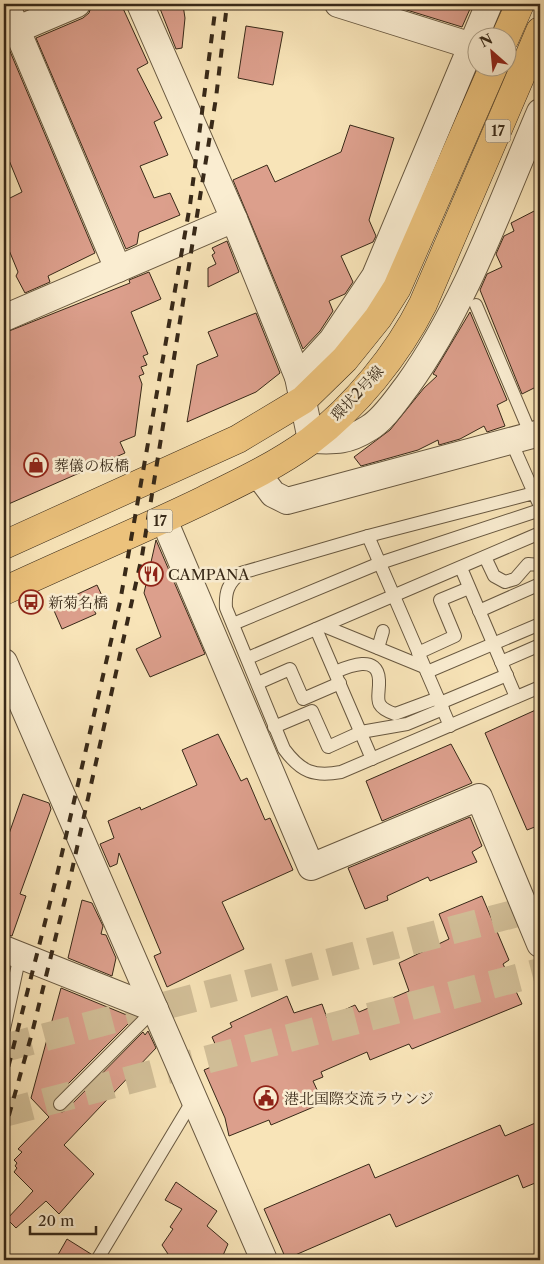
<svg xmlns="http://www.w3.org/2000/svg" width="544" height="1264" font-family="'Libre Caslon Text','Noto Serif JP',serif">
  <rect width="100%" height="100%" fill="#f8e4b8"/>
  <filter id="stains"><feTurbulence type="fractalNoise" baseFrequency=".004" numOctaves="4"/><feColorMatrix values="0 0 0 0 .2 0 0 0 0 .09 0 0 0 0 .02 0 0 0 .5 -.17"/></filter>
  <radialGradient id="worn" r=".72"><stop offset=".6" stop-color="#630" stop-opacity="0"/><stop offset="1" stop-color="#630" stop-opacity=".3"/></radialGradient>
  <g fill="#dc9f8c" stroke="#382918">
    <path d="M22,4H39L25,10Z"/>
    <path d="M92,4H121L148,63L137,69L162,118L154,122L168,155L140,166L154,198L170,193L180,215L139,232L137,244L126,249L36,38L83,18L89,13Z"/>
    <path d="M397,4H451L470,9L462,27L397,7Z"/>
    <path d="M183,5L185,18L182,48L176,49L159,6Z"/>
    <path d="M246,26L283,32L273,85L238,78Z"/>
    <path d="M9,49L95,253L48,276L50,282L25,293L16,276L18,272L4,238V201L22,192L4,148V51Z"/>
    <path d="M350,125L394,138L369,220L376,236L373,242L341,256L353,282L345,294L329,301L333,311L320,331L303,349L233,180L267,165L275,182L341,152Z"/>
    <path d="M540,208V385L522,394L480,290L487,274L502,267L496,254L504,236L514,231L511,223Z"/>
    <path d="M227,241L239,272L208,287V268L216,264L212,255L215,253L212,248Z"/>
    <path d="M149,272L161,299L131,312L148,354L143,356L147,365L141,367L144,374L139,376L142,384L135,436L120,442L125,453L4,506V333L130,283L129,280Z"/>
    <path d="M470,312L507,400L497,405L505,426L487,432L484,426L460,439L439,445L438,440L418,450L361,466L354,457L390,430L424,388L437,376L433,374Z"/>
    <path d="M256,313L280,373L256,392L187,422L197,365L218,356L208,332Z"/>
    <path d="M156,540L205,654L150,677L136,649L161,637L144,593Z"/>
    <path d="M97,585L104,600L92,606L96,614L62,629L52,606Z"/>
    <path d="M540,708V825L527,830L485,733Z"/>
    <path d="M218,734L241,781L247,778L265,820L270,818L293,870L222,902L244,949L167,987L154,956L161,953L119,853L117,864L110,867L100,844L114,838L108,821L140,807L141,810L197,785L182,750Z"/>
    <path d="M451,744L472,783L382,821L366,781Z"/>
    <path d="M23,794L49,803L51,809L20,894L26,896L12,936L4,934V848Z"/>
    <path d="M470,817L482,846L472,852L477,862L430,881L428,877L387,896L388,900L365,909L348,868Z"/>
    <path d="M482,896L509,960L503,964L522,1004L412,1049L409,1044L370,1060L367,1052L321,1072L323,1077L313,1081L323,1103L271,1125L269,1120L229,1136L225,1118L204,1070L223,1062L212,1037L232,1027L230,1023L287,996L294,1013L322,1004L327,1018L355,1005L359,1012L409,991L399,963L449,939L439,914Z"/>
    <path d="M82,900L92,903L103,926L101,934L106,935L116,958L112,976L68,958Z"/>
    <path d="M61,988L134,1018L54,1098L52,1106L55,1110L62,1112L66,1110L143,1032L145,1035L148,1031L156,1048L64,1145L94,1174L59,1214L46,1201L16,1228L7,1219L33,1191L14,1172L17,1168L15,1166L17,1163L14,1160L22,1152L18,1149L49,1117L31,1098Z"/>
    <path d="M540,1121V1181L523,1188L518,1175L396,1227L390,1214L286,1259L264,1209L369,1164L375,1178L500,1125L505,1136Z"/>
    <path d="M176,1182L217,1211L207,1226L228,1244L221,1260H172L162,1245L173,1229L170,1227L182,1209L165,1200Z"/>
    <path d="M67,1239L91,1254L89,1260H55Z"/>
  </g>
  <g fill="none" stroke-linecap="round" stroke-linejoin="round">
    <g stroke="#d2bf98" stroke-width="28" stroke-dasharray="28 14" stroke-linecap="butt">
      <path d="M4,1048L540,907"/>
      <path d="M4,1113L540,972"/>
    </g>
    <g stroke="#685840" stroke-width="14">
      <g id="lane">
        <path d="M476,305L531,435"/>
        <path d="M511,441L534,493"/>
        <path d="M540,506L534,493L368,536L241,573C228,583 225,592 226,608L284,749C301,772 314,777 341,772L540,687"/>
        <path d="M368,536L450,726"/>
        <path d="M485,557L494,576L505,582L515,579L528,564L540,565"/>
        <path d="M461,568L516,697"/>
        <path d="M479,611L540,584"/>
        <path d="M233,624L380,563L540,510"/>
        <path d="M324,626L424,667"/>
        <path d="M316,629L372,759"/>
        <path d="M378,648L383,631"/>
        <path d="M418,653L455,636L440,600L469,588"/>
        <path d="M248,658L540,533"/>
        <path d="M501,662L540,645"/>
        <path d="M335,672C349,666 378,654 379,680C380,697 371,706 395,714L438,698"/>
        <path d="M427,672L540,624"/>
        <path d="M258,683L290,669L303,699L340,683"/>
        <path d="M440,703L507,675"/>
        <path d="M274,727L312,711L328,747L361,732L407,724L443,709"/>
        <path d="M4,1029L20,955"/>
        <path d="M60,1104L155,1009"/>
        <path d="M97,1260L193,1100"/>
      </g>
    </g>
    <g stroke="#685840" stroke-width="28">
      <g id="street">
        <path d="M6,4L118,269"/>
        <path d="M140,4L234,219L298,377L311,440C335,441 347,442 369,428C384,419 396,400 407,386C466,304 500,205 540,112"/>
        <path d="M338,4L472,46"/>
        <path d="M4,35L77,4"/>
        <path d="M4,318L234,219"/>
        <path d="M298,377L332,340L375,276L489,4"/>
        <path d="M258,474L273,494L287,501L540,433"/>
        <path d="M164,520L311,867L479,797L540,944"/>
        <path d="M4,662L264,1260"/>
        <path d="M4,949L155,1009"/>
      </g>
    </g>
    <g stroke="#382918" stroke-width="29">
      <g id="primary">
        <path d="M505,38L520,4"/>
        <path d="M4,545L238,439L303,400L345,359L378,318L397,288L493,68"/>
        <path d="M4,591C70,560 138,532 204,500C241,482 277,465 310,441C355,407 398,354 423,304L540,31"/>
      </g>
    </g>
    <use href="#lane" stroke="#faedd1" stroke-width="12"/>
    <use href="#street" stroke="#faedd1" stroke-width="26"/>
    <use href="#primary" stroke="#ecc27c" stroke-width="28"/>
    <g stroke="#382918" stroke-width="4" stroke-dasharray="9 9" stroke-linecap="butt">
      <path d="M4,1084L57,875L120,602L190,205L216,4"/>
      <path d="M4,1133L32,1033L70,879L142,556L216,98L227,4"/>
    </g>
  </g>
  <defs>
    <g id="shop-ring" transform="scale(1.25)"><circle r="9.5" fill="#faedd1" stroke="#8f2418" stroke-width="1.5"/><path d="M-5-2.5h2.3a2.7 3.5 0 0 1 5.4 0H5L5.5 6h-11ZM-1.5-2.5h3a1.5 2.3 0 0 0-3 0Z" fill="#8f2418"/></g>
    <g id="restaurant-ring" transform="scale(1.25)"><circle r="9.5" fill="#faedd1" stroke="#8f2418" stroke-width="1.5"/><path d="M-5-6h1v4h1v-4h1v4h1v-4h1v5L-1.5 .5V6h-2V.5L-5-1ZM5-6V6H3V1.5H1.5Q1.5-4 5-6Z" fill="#8f2418"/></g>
    <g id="bus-ring" transform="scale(1.25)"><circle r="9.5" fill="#faedd1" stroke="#8f2418" stroke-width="1.5"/><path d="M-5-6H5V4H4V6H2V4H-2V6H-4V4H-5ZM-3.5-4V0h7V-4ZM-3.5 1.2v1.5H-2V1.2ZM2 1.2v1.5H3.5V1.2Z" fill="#8f2418"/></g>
    <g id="civic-ring" transform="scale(1.25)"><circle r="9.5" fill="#faedd1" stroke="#8f2418" stroke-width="1.5"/><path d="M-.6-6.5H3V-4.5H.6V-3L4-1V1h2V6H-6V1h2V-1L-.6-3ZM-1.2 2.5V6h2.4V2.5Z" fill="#8f2418"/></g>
  </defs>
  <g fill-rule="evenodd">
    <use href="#shop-ring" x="36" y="465"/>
    <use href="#restaurant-ring" x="151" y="574"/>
    <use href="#bus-ring" x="31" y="602"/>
    <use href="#civic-ring" x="266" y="1098"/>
  </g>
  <g text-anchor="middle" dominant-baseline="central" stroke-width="5" stroke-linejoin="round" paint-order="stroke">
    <g fill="#faedd1" stroke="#726450" stroke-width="1">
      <rect x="485.5" y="119.5" width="25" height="23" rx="4"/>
      <rect x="147.5" y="509.5" width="25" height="23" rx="4"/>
    </g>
    <g font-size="14" font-weight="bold" fill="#382918">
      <text x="498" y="131">17</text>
      <text x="160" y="521">17</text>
    </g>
    <g font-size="15" fill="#382918" stroke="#faedd1">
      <text transform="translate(357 393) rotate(-47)">環状2号線</text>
    </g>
    <g font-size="15" fill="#382918" stroke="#faedd1" text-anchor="start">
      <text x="54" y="465">葬儀の板橋</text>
      <text x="168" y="574">CAMPANA</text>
      <text x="48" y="602">新菊名橋</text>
      <text x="284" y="1098">港北国際交流ラウンジ</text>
    </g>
  </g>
  <rect width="544" height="1264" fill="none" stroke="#f8e4b8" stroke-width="20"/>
  <rect x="5" y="5" width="534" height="1254" fill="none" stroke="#382918" stroke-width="2.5"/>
  <rect x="10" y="10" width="524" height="1244" fill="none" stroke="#382918"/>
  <g transform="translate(492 52) rotate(333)"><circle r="24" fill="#faedd1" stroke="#ac9f87"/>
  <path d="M0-4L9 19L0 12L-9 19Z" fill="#8f2418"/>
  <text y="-8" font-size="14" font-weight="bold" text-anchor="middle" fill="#382918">N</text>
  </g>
  <path d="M30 1226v8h66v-8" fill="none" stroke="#382918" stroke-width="2.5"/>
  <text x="38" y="1226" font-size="15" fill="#382918" stroke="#faedd1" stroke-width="4" paint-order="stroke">20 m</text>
  <rect width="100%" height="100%" filter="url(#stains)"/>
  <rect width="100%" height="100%" fill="url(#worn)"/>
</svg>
